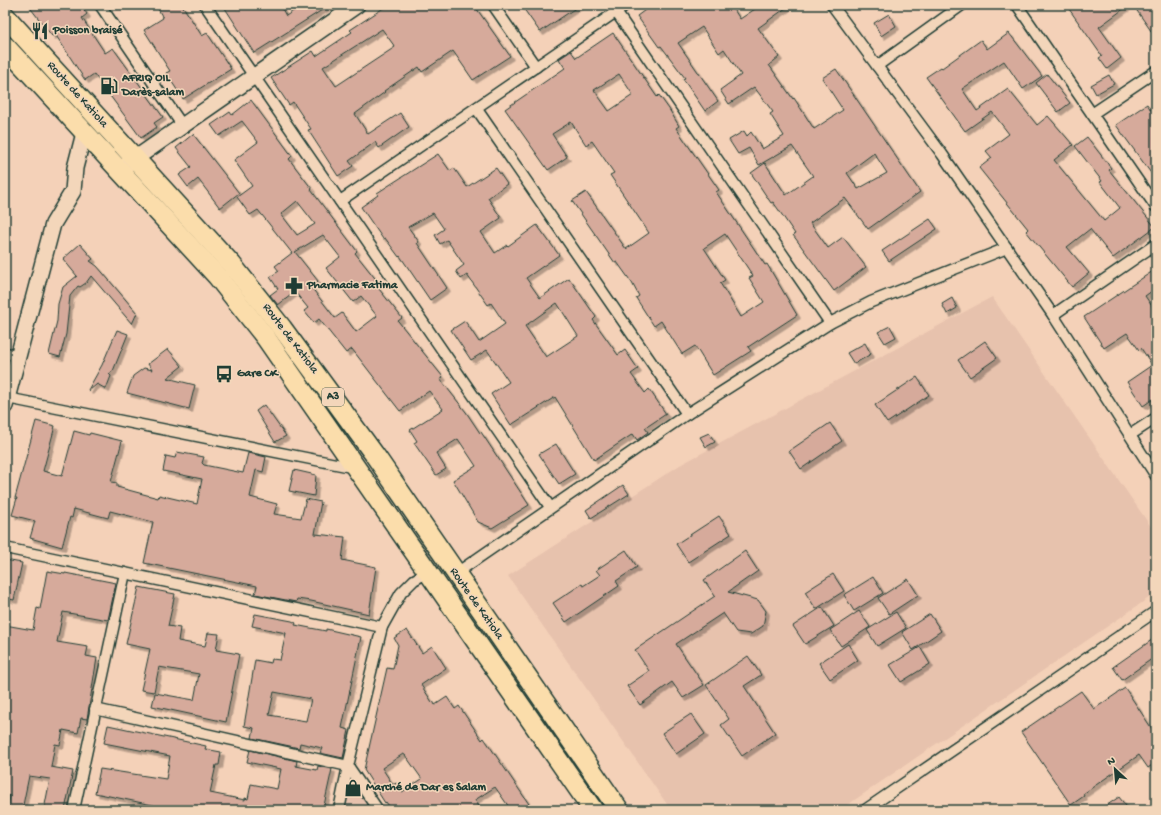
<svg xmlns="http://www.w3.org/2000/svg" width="1161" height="815" font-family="'Gochi Hand',sans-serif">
  <defs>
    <filter id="shadow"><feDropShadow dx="3.5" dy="3.5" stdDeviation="0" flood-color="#0004"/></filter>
  </defs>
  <rect width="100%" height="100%" fill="#f4d1b8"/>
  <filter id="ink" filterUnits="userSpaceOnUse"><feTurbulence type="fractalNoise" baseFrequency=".025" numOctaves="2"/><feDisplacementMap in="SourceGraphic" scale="8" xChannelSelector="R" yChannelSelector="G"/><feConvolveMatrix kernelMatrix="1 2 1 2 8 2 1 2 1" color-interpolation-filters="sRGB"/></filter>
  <g filter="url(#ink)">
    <g fill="#e7c2ad">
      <path d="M992,297L1156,534V593L840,810H671L508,576L680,465Z"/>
      <path d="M348,766L378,810H339Z"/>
    </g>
    <g fill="#d6aa9b" stroke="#1f3d34" fill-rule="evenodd" filter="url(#shadow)">
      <path d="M28,5H81L87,14L82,18L105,53L113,48L163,117L154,123L157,127L141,138L94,74L85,80L55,34L52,36Z"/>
      <path d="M156,5H182L202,36L207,33L231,69L183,99L166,73L170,71L144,30L163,18Z"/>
      <path d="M223,5H280L286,16L302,5H330L254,53Z"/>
      <path d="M388,5H474L510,56L473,80L453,51L422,72L419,67L384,91L385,92L355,114L368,134L400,113L409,127L379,148L375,142L349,161L353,166L338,176L308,130L311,129L293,102L289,105L271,78L313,51L316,56L352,32L350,30ZM382,29L395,47L336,86L323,67Z"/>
      <path d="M521,5H580L540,32Z"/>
      <path d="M652,5H731L740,19L761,5H790L758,28L779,57L769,65L793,99L794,98L814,129L843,110L822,78L836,69L920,192L868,229L845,198L810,223L828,248L843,237L866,267L834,291L793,235L795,234L778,209L773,202L771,203L751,173L765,163L786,195L813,176L792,146L759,165L749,148L738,154L729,140L744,131L747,136L751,132L762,149L784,136L770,114L773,112L754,87L729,104L720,90L741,75L724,49L719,53L702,27L678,43L718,101L705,111L683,79L685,78L661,46L659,47L637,16ZM874,153L887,173L858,189L847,173Z"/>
      <path d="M1074,5H1129L1099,27L1121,58L1107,69L1099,58L1102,56L1069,9Z"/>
      <path d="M1133,5H1153L1156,9V38Z"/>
      <path d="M889,14L896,26L881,36L874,23Z"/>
      <path d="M613,33L657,97L659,95L669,109L679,126L676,128L719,190L716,192L765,265L767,264L797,315L748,347L751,351L713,375L695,346L682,354L661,321L654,326L636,298L639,296L632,283L617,262L615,263L572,201L586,192L626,249L649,233L610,175L614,173L592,141L586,145L571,122L552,134L567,157L548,170L505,109L565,68L559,59L571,51L576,58ZM619,74L633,95L609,111L594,90ZM725,234L753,276L749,278L764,302L741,317L720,283L725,280L704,248Z"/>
      <path d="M1009,33L1042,76L1023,89L1004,61L962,89L977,111L1008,89L1037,125L1048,116L1073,145L1054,160L1104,221L1120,208L1100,182L1102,181L1075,146L1087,137L1111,168L1109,170L1155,227L1113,258L1090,229L1067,247L1089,273L1072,287L1026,231L1028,229L979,168L992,158L986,151L1009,134L992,112L965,131L926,77L941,67L942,68L981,40L987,49Z"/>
      <path d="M1047,74L1070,103L1058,112L1036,83Z"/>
      <path d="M1109,75L1114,84L1096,94L1091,85Z"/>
      <path d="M251,100L292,156L289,159L312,189L311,190L357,251L355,253L378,282L375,284L402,318L398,321L443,377L440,379L466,412L480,433L481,432L529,505L492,528L478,522L453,480L476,466L458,439L436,453L446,469L436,475L414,443L417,441L410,430L443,409L429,391L400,411L352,349L346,353L319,319L314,323L304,311L308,308L295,292L278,305L270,295L278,289L270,277L279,271L275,266L292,253L258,210L250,215L237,197L252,186L234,160L258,142L242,121L219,136L211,125L230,112L232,115ZM297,201L315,224L297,235L281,214ZM323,235L340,257L326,268L353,302L361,296L377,316L356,332L342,313L335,318L311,287L318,281L295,252Z"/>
      <path d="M1147,104L1156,118V180L1116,125Z"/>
      <path d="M193,134L239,193L220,208L198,179L188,187L179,175L191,167L176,148Z"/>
      <path d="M438,154L450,171L454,168L467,187L496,168L507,184L488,198L501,218L481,232L495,253L507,245L508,246L537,225L559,255L526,278L540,298L569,278L596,317L593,320L618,355L625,350L638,369L631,374L645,393L649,389L666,414L645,428L648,432L637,440L633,434L594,460L555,397L511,425L491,394L509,382L487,350L471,360L451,330L465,321L479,342L505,324L491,303L488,305L467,275L461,279L456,271L464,265L447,240L440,244L435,235L444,229L433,213L408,227L419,242L417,243L447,288L430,300L400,256L399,257L385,238L383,239L361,207L378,195L377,193ZM557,303L578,336L546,357L525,326Z"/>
      <path d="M930,219L937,229L889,261L882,251Z"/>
      <path d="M80,244L93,259L90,261L97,266L137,313L132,324L91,276L86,283L80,287L78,286L70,296L66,334L60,357L49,354L57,321L58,304L63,287L77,276L63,259Z"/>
      <path d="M1156,269V288L1145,296L1156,312V397L1143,406L1127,382L1152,365L1141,348L1139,350L1127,333L1104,348L1084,317Z"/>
      <path d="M952,298L957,308L947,314L942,304Z"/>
      <path d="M890,326L896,337L885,343L878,332Z"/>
      <path d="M117,330L128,334L113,371L109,374L111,376L106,389L97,384L89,391L88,390L102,365Z"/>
      <path d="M985,341L997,358L970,377L958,360Z"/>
      <path d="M865,343L871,354L854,364L847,353Z"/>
      <path d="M168,349L182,366L167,378L195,385L189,409L127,393L133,376L144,368L152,370L148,364Z"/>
      <path d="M917,377L929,395L887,423L875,405Z"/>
      <path d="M264,405L286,436L275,442L256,411Z"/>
      <path d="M36,421L55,426L43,471L62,476L74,431L89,435L90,433L122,441L111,482L117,483V487L158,498L159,495L197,504L202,479L163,471L166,456L175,458L177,452L204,457L202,463L204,465L243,473L248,453L266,457L263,472L256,470L250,497L277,504L274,514L301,518L306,499L321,502L315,534L345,537L342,560L376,567L369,614L311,601L297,599L296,602L255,594L257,586L144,563L153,522L110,511L108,518L74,509L72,518L70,517L62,547L30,538L35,521L12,515L17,498H15Z"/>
      <path d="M830,423L842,441L801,469L789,451Z"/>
      <path d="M709,433L715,442L706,447L700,437Z"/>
      <path d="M556,444L575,474L559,484L539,454Z"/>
      <path d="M294,470L316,475L314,496L289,491Z"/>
      <path d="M623,485L629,494L591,518L586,510Z"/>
      <path d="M719,516L731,534L688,562L676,544Z"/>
      <path d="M626,550L637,567L616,581L619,586L566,622L553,603L582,584L583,586L600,575L596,570Z"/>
      <path d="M745,551L758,571L728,592L758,600L766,611L763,626L751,634L736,632L723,613L676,644L704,685L683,698L672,682L640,705L627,686L649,671L635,650L715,596L704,580Z"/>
      <path d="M5,560L22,563L14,600L5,598Z"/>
      <path d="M47,571L65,574V573L116,583L108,620L63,612L57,642L88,647L86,656L97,658L87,719L81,718L78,733L63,730L60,745L55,744L51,767L73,771L65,810H44L50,779L29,776L22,810H8L10,796L5,795L7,762H5V625L33,630L37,608L40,609Z"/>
      <path d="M833,574L844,591L816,609L805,592Z"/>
      <path d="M873,577L883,593L854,611L844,595Z"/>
      <path d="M908,579L918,595L889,614L878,598Z"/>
      <path d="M139,587L175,594L168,626L180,628L178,641L205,646L208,633L219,634L216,650L239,654L226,722L152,706L155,693L194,700L199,674L159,667L154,692L141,690L150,649L126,644Z"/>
      <path d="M822,607L834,626L805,644L793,626Z"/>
      <path d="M859,611L870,627L841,646L830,630Z"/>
      <path d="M896,612L906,628L877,646L867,630Z"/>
      <path d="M255,614L292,621L296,623L295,625L326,631V629L361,637L342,728L349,730L343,758L320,753L322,748L300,743L299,748L252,738L254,728L244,726L255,660L271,663L272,659L280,660L286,633L252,626ZM274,692L311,699L306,721L269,715Z"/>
      <path d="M930,614L941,631L913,650L902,632Z"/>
      <path d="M407,630L422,653L432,646L446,668L421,685L432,702L433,701L435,705L447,697L455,709L459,706L482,740L484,738L533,810H511L495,787L475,800L481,810H392L386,802L385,803L364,770L387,668L393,669L398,645L394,638ZM403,754L405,755L422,779L402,792L396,783L393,785L382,768Z"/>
      <path d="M1156,637V656L1122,680L1113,667Z"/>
      <path d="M848,644L858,660L830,679L819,663Z"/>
      <path d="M920,647L930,664L901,682L890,665Z"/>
      <path d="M748,656L761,675L744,686L775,733L742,756L721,725L729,719L706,685Z"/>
      <path d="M1125,688L1156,735V762L1148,768L1139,755L1083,794L1084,796L1071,805L1021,732L1081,691L1094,709Z"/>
      <path d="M691,714L705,734L676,754L662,733Z"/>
      <path d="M108,725L206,746L205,749L221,752L219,765H216L210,793L245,800V798L248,799L251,784L277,789L281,769L247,762L250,750L297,761L296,766L317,770L318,766L332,769L323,810H176L95,793L100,769L166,779L170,756L104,743Z"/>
      <path d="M1119,797L1129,810H1100Z"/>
    </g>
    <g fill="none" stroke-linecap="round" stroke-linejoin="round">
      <g stroke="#1f3d34" stroke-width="13">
        <g id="street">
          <path d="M100,5L182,125"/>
          <path d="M205,5L550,507"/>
          <path d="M493,5L536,67"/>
          <path d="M832,5L942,154L1053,315L1156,476"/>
          <path d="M1017,5L1156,207"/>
          <path d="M616,12L830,323"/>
          <path d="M877,66L962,5"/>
          <path d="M476,108L687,414"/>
          <path d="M1092,114L1156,71"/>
          <path d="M340,201L626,5"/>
          <path d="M1053,315L1156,244"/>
          <path d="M5,353L18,355"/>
          <path d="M7,398L356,468"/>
          <path d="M1130,435L1156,418"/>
          <path d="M5,548L382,627"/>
          <path d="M455,574L687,414L830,323L871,302L1007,248"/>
          <path d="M95,709L348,766L378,810"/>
          <path d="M74,810L125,573"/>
          <path d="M339,810L348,766L382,627L401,593L414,580L428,572"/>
          <path d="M865,810L1156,611"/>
        </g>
      </g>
      <g stroke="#1f3d34" stroke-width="18">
        <g id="secondary">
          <path d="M126,165L357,5"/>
          <path d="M5,406L53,224L73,191L75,168L84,133"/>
        </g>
      </g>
      <g stroke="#1f3d34" stroke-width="22">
        <g id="highway">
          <path d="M5,16L232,265L282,328L374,454L619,810"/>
          <path d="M5,46L217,276L266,338L593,810"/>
        </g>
      </g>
      <use href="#street" stroke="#f3d6ba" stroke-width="10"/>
      <use href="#secondary" stroke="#f3d6ba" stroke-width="15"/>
      <use href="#highway" stroke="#fbddab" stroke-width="19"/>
    </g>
  </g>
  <defs>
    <g id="restaurant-bare" transform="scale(1.38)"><path d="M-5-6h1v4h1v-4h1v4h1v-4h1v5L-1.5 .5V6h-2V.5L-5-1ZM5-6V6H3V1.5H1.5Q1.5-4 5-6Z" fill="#1f3d34" stroke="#f3d6ba" stroke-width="2.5" paint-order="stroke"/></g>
    <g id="fuel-bare" transform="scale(1.38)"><path d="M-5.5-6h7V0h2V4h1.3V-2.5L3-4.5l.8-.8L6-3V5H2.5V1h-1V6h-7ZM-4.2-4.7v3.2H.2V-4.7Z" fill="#1f3d34" stroke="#f3d6ba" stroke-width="2.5" paint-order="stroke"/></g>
    <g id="pharmacy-bare" transform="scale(1.38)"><path d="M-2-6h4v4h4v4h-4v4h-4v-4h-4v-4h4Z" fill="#1f3d34" stroke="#f3d6ba" stroke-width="2.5" paint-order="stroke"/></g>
    <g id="bus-bare" transform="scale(1.38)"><path d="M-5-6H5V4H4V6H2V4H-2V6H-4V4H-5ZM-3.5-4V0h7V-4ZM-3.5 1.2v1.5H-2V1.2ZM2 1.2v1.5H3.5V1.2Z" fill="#1f3d34" stroke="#f3d6ba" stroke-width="2.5" paint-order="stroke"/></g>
    <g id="shop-bare" transform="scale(1.38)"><path d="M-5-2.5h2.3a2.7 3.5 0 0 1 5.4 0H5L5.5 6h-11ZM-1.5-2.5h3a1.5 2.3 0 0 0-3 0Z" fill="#1f3d34" stroke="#f3d6ba" stroke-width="2.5" paint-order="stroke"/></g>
  </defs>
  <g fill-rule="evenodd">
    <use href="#restaurant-bare" x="40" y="31"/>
    <use href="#fuel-bare" x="109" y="86"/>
    <use href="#pharmacy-bare" x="294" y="286"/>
    <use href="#bus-bare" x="224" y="374"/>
    <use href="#shop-bare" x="353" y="788"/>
  </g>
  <g text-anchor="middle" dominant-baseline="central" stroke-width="3" stroke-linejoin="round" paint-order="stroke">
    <rect fill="#f3d6ba" stroke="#5f6b5c" stroke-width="1" x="322" y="388" width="22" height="18" rx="3"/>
    <g font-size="11" font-weight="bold" fill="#1f3d34">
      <text x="333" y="397">A3</text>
    </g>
    <g font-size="12" font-weight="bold" fill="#1f3d34" stroke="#f3d6ba" text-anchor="start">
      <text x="53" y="31">Poisson braisé</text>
      <text x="122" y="79">AFRIQ OIL<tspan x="122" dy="14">Darès-salam</tspan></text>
      <text x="307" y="286">Pharmacie Fatima</text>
      <text x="237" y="374">Gare CK</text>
      <text x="366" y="788">Marché de Dar es Salam</text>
    </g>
    <g font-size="12" fill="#1f3d34" stroke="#f3d6ba">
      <text transform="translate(77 95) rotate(48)">Route de Katiola</text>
      <text transform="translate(290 339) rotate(53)">Route de Katiola</text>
      <text transform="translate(476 604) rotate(55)">Route de Katiola</text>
    </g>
  </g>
  <rect width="1161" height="815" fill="none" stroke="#f3d6ba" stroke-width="20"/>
  <rect x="10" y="10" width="1141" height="795" fill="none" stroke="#1f3d34" stroke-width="1.5" filter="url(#ink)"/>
  <g transform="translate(1115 769) rotate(334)" stroke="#f3d6ba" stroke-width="3" paint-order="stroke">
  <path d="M0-3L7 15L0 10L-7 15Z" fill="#1f3d34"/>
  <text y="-6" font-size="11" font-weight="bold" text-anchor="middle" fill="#1f3d34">N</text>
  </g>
</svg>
